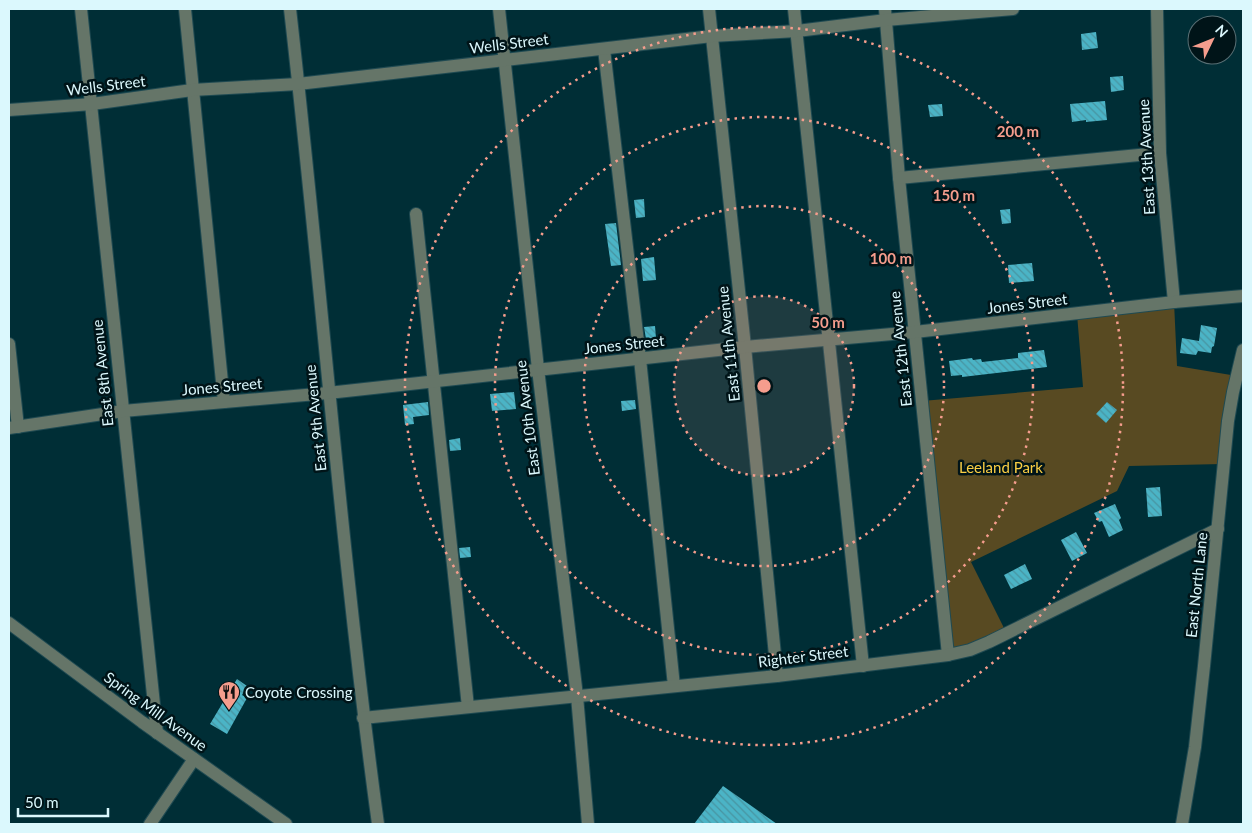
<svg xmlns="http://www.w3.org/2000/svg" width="1252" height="833" font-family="Lato,sans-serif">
  <defs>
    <pattern id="building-back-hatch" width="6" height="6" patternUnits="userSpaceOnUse" patternTransform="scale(1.25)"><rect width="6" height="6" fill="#4bb4c6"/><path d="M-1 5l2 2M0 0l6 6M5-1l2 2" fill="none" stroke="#4894a1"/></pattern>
  </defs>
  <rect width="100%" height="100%" fill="#002e36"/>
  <path fill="#584a22" d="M1174,302L1177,366L1237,376L1223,464L1129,466L1117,491L971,562L1007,634L948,655L922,401L1083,387L1077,314Z"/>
  <g fill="url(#building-back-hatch)">
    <path d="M1096,32L1098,48L1082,50L1081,34Z"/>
    <path d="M1123,76L1124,90L1111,92L1110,77Z"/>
    <path d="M1105,101L1107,120L1086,122V120L1072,122L1070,104Z"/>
    <path d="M942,104L943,116L930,117L928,105Z"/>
    <path d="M644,199L645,217L636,218L634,200Z"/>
    <path d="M1010,209L1011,223L1002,224L1000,210Z"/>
    <path d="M616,223L621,265L611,266L605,224Z"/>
    <path d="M654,257L656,280L643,281L641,259Z"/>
    <path d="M1032,263L1034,281L1009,283L1008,265Z"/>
    <path d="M1201,325L1217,328L1214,346L1212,347L1211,353L1198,351L1196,355L1180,353L1182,338L1199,341Z"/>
    <path d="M655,326L656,338L646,339L644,327Z"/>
    <path d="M1044,350L1047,367L962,377V375L951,376L949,361L972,358L973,360L981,359L982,362L1018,358V353Z"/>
    <path d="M514,392L516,409L492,411L490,394Z"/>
    <path d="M635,400L636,409L622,411L621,401Z"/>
    <path d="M428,402L429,415L413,417L414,424L405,425L403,405Z"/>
    <path d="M1107,402L1117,410L1106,423L1096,414Z"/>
    <path d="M460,438L461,450L450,451L449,440Z"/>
    <path d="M1160,487L1162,516L1148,517L1146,488Z"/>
    <path d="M1115,504L1121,518L1119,520L1123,530L1109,537L1102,521L1099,522L1094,513Z"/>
    <path d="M1076,532L1087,553L1072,561L1061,540Z"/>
    <path d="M470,547L471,557L460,558L459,548Z"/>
    <path d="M1025,564L1032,579L1011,589L1004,575Z"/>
    <path d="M237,679L247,686L242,695L247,698L227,734L210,724Z"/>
    <path d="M723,786L777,824H694Z"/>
  </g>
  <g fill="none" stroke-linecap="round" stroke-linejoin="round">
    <g stroke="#1f4a52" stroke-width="14">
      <g id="minor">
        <path d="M81,9L157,733"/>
        <path d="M185,9L224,402"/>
        <path d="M290,9C321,280 341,553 378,824"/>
        <path d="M499,9L538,369L577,696L588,824"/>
        <path d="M709,9L745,347L777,676"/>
        <path d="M794,9L863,666"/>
        <path d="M885,9L899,178L948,655"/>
        <path d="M1157,9L1160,153L1174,302"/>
        <path d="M604,49L640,359L674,686"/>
        <path d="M9,110L92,104L192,90L298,84L712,36L797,31L886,20L1013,9"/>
        <path d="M899,178L1160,153"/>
        <path d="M416,214L468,707"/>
        <path d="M9,344L18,427"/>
        <path d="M9,428L123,411L328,393L745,347L915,332L1174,302L1243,296"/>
        <path d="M9,623L142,722L286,824"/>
        <path d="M363,718L777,676L948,655L970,650L989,642L1218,529"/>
        <path d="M150,824L194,759"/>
        <path d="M1182,824L1195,747L1204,666L1228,421L1233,392L1243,350"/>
      </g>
    </g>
    <use href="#minor" stroke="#657568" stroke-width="12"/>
  </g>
  <circle cx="764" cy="386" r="90" fill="#f59d8d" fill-opacity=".12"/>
  <g fill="none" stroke="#f59d8d" stroke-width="2.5" stroke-dasharray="2.5 5">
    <circle cx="764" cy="386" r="90"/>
    <circle cx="764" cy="386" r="180"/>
    <circle cx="764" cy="386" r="269"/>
    <circle cx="764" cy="386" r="359"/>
  </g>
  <defs>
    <g id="restaurant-pin" transform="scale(1.125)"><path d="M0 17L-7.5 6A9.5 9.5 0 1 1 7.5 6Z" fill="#f59d8d" stroke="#001418"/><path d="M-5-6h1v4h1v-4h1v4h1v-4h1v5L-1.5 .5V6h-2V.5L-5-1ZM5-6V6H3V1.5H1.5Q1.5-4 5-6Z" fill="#111"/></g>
  </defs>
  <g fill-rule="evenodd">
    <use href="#restaurant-pin" x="229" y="692"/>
  </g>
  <g text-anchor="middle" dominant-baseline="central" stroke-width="5" stroke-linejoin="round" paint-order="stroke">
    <g font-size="15" fill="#dbf8fd" stroke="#001418">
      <text transform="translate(509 43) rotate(-7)">Wells Street</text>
      <text transform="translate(106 85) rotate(-7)">Wells Street</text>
      <text transform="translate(1146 157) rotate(-93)">East 13th Avenue</text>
      <text transform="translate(1027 303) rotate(-7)">Jones Street</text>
      <text transform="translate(624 344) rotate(-6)">Jones Street</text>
      <text transform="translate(728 344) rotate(-96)">East 11th Avenue</text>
      <text transform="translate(900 349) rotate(-96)">East 12th Avenue</text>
      <text transform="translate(102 373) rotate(-96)">East 8th Avenue</text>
      <text transform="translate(222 386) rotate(-5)">Jones Street</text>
      <text transform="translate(315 418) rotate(-96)">East 9th Avenue</text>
      <text transform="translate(527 418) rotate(-97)">East 10th Avenue</text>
      <text transform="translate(1196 585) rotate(-84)">East North Lane</text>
      <text transform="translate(803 656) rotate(-7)">Righter Street</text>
      <text transform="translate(156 711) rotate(36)">Spring Mill Avenue</text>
    </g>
    <g font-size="15" fill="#face44" stroke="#001418">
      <text x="1001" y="467">Leeland Park</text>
    </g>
    <g font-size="15" fill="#dbf8fd" stroke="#001418" text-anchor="start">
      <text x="245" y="692">Coyote Crossing</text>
    </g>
  </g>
  <circle cx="764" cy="386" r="8" fill="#f59d8d" stroke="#001418" stroke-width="2.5"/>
  <g font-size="15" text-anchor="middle" font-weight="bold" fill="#f59d8d" stroke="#001418" stroke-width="5" stroke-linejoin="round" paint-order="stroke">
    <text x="1018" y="137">200 m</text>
    <text x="954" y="201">150 m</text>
    <text x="891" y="264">100 m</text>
    <text x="828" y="328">50 m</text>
  </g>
  <rect width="1252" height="833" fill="none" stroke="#dbf8fd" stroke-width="20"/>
  <g transform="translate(1212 40) rotate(47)"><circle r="24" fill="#001418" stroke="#586f74"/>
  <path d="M0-4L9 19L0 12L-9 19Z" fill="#f59d8d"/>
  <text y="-8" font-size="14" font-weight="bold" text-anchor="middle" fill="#dbf8fd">N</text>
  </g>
  <path d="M18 808v8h90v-8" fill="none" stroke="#dbf8fd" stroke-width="2.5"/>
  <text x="25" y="808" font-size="15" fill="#dbf8fd" stroke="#001418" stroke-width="4" paint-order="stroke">50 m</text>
</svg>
